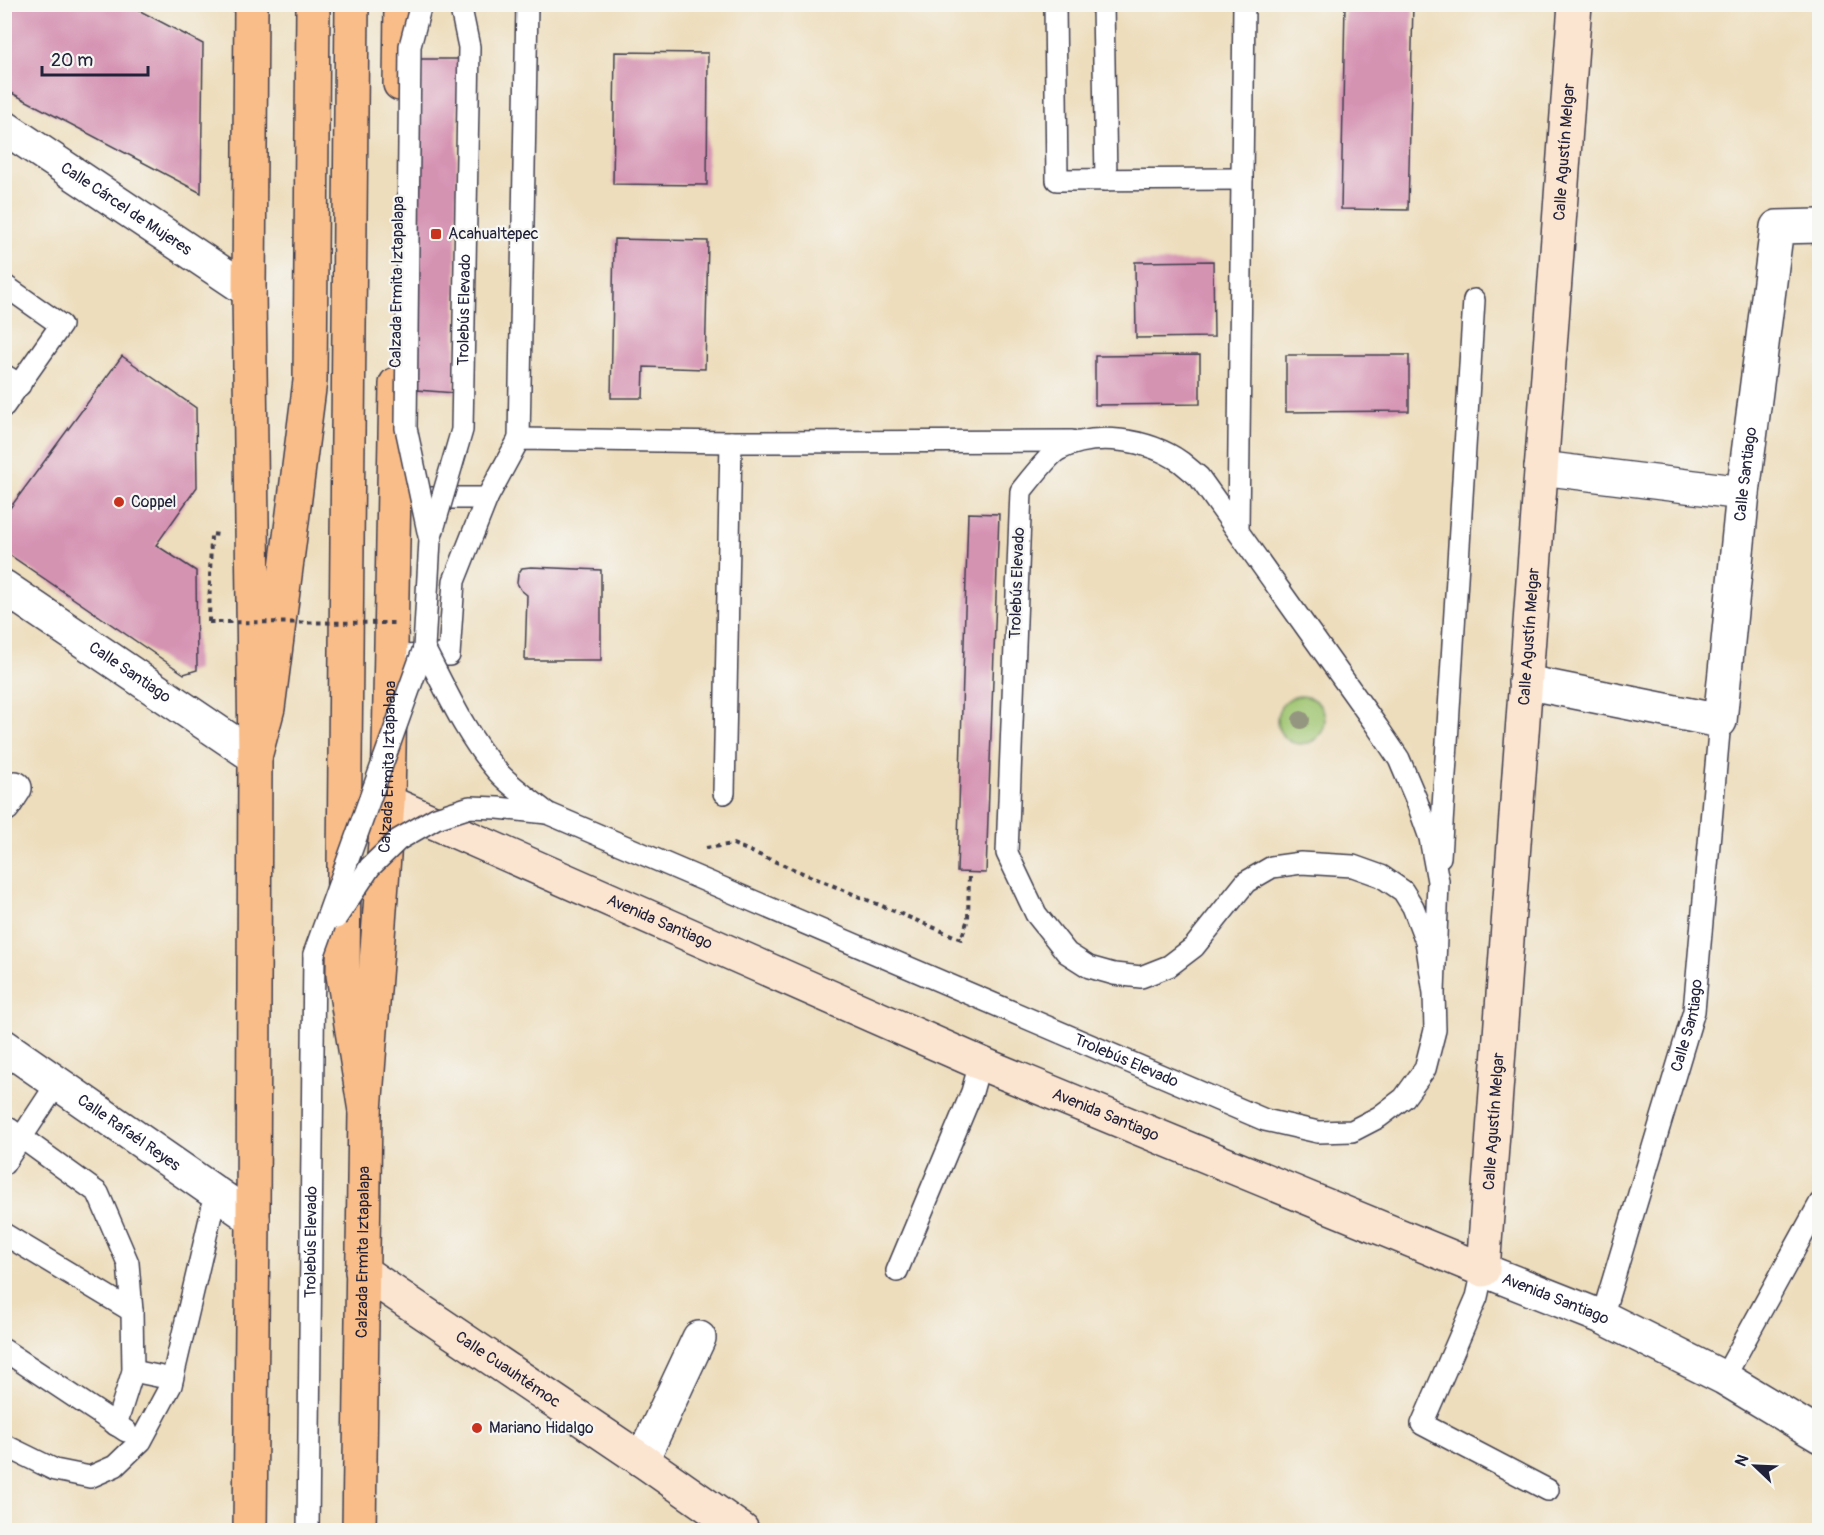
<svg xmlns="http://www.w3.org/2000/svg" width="1824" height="1535" font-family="Pangolin,sans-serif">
  <rect width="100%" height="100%" fill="#f6f6f2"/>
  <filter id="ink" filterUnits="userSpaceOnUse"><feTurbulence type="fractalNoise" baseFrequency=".0167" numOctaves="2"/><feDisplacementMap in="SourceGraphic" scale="12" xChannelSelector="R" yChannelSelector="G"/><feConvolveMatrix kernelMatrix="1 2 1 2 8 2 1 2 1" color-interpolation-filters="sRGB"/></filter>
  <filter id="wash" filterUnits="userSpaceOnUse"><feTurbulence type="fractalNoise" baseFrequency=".008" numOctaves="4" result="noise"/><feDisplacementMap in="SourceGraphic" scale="24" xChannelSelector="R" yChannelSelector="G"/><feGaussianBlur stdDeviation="1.35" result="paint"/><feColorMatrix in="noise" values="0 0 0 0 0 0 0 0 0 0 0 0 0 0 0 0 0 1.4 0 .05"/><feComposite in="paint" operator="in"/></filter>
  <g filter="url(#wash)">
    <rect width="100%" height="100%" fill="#edddbc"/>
    <circle fill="#9ec46e" stroke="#607354" stroke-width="1.5" cx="1301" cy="720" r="24"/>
    <g id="blocks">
      <g fill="#d593b2">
        <path d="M4,4H127L203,44L201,193L4,89Z"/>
        <path d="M1345,4H1413L1408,210L1341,209Z"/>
        <path d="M615,52L708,53L707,185L613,184Z"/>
        <path d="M420,59H458L455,393L417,390Z"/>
        <path d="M614,239L708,241L705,369L644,367L643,398H611Z"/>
        <path d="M1213,261L1214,337L1136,338L1135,262Z"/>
        <path d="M1200,355V404L1095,405V356Z"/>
        <path d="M1286,355H1409V411L1286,412Z"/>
        <path d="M122,356L196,408L197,487L156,545L196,571L197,670L184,674L4,551V516Z"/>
        <path d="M968,513L999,514L986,873L957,872Z"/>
        <path d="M531,567L601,570V660H525L527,595L521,590L517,583L518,574L522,568Z"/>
      </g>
    </g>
  </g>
  <g filter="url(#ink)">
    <use href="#blocks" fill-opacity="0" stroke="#403e4e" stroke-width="1.5"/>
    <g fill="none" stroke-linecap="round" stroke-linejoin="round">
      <g stroke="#403e4e" stroke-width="24">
        <g id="lane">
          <path d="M1055,4L1057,180L1242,179"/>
          <path d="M1103,4L1106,180"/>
          <path d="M4,285L61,325L4,406"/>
          <path d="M4,375L20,385"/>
          <path d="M519,439L527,4"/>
          <path d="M425,498H487L519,439L731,442L1072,441"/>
          <path d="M1238,529L1244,4"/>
          <path d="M390,656L449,655L454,581L487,498"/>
          <path d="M724,793L731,442"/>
          <path id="s1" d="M547,813L1265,1120L1318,1132L1352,1131L1379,1117L1404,1098L1425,1069L1435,1030L1434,993L1438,881L1430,838L1416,799L1399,759L1378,728L1199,477C1193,472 1187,467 1181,462C1148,439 1095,431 1058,450C1049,455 1029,481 1021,491L1007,853L1036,914L1067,953L1089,967L1114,974L1141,977L1169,966L1194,947L1246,882L1272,867L1301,863L1353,866L1381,876L1403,891L1413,907L1426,941L1434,993"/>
          <path d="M1440,857L1474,300"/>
          <path d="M4,1125L98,1193L128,1263L132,1311L133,1371L116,1425"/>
          <path d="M4,1164L58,1082"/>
          <path d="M4,1234L132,1311"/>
          <path d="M1483,1270L1477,1297L1422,1424L1548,1490"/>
          <path d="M897,1271L972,1092L980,1063"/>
          <path id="s2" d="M1602,1317L1694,1011L1720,721"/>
          <path d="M4,1350L126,1431"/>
          <path d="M133,1371L172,1379"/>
          <path d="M1724,1378L1820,1203"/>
          <path d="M4,1445L55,1470L90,1477L115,1466L141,1441L171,1385L216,1193"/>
          <path id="s3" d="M308,1530L314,954"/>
        </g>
      </g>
      <g stroke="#403e4e" stroke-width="36">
        <g id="street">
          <path id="s4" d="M4,127L249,291"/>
          <path d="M1541,468L1743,493"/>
          <path id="s5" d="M4,587L255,757"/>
          <path id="s6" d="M1525,682L1720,721L1743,493L1777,227L1820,226"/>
          <path d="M4,805L15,788"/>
          <path id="s7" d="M4,1046L253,1219"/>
          <path id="s8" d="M1483,1270L1602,1317L1724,1378L1820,1436"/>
          <path d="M642,1460L699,1338"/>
        </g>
      </g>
      <g stroke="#403e4e" stroke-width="36">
        <g id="secondary">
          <path id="s9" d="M388,802L980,1063L1483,1270L1575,4"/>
          <path id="s10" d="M362,1271L642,1460L742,1530"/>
        </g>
      </g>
      <g stroke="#403e4e" stroke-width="36">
        <g id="primary">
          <path d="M400,84L401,4"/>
          <path d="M250,1530L253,1219L255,757L249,291L251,4"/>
          <path id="s11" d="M359,1530L365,1111L388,802L396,384"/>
        </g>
      </g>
      <g stroke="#403e4e" stroke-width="36">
        <g id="highway">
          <path d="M352,4L343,975L365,1111"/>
          <path d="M255,757L268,708L310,381L313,4"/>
        </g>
      </g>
      <g stroke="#403e4e" stroke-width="4" stroke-dasharray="4.5 4.5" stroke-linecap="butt">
        <path d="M209,622L211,534L219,535"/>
        <path d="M706,848L733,844L961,939L968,919L969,873"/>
      </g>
      <use href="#lane" stroke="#fff" stroke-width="21"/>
      <use href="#street" stroke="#fff" stroke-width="33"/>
      <use href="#secondary" stroke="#fce5d0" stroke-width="33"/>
      <use href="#primary" stroke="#f8bd89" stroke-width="33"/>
      <use href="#highway" stroke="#f8bd89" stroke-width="33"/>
      <g stroke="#403e4e" stroke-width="24" stroke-linecap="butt">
        <g id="lane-bridge">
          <path d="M421,4L410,46L406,428L429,536"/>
          <path d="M424,648C446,690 466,736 497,771C511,787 531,800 547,813"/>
          <path d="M336,918L370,867L398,840L436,818L470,807L498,808L547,813"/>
          <path id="s12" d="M314,954L424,648L430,540L462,430L469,47L460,4"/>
        </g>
      </g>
      <path stroke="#403e4e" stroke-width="4" stroke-dasharray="4.5 4.5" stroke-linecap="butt" d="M209,622L398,623"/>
      <use href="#lane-bridge" stroke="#fff" stroke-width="21"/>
    </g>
    <circle fill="#95967f" cx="1301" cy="720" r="9"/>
  </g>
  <g fill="#c8321e" stroke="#f6f6f2" stroke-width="2">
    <rect x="430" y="228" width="12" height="12" rx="3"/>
    <circle cx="119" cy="502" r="6"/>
    <circle cx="477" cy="1428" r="6"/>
  </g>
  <g text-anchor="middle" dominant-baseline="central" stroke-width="4.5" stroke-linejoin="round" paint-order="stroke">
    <g font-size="16" fill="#22223b" stroke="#f6f6f2">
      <text stroke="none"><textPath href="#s9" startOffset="2312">Calle Agustín Melgar</textPath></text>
      <text stroke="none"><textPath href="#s4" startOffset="147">Calle Cárcel de Mujeres</textPath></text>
      <text transform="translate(397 282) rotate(-89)">Calzada Ermita Iztapalapa</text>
      <text stroke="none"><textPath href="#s12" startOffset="668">Trolebús Elevado</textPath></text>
      <text stroke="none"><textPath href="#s6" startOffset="447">Calle Santiago</textPath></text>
      <text transform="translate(1017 583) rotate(-88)">Trolebús Elevado</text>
      <text stroke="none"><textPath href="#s9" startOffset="1826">Calle Agustín Melgar</textPath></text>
      <text stroke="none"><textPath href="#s5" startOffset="152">Calle Santiago</textPath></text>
      <text stroke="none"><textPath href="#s11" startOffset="764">Calzada Ermita Iztapalapa</textPath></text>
      <text stroke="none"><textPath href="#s9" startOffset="297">Avenida Santiago</textPath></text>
      <text stroke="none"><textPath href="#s2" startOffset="304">Calle Santiago</textPath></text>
      <text stroke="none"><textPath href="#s1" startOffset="630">Trolebús Elevado</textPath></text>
      <text stroke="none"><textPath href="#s9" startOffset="783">Avenida Santiago</textPath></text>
      <text stroke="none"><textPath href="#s9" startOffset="1340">Calle Agustín Melgar</textPath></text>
      <text stroke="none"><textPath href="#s7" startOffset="152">Calle Rafaél Reyes</textPath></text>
      <text stroke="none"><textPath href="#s3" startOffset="288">Trolebús Elevado</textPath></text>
      <text stroke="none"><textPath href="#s11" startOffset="278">Calzada Ermita Iztapalapa</textPath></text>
      <text stroke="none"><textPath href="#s8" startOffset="78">Avenida Santiago</textPath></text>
      <text stroke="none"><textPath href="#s10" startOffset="176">Calle Cuauhtémoc</textPath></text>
    </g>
    <g font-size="16" fill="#22223b" stroke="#f6f6f2" text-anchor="start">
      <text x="448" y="234">Acahualtepec</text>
      <text x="131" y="502">Coppel</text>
      <text x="489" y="1428">Mariano Hidalgo</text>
    </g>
  </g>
  <rect width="1824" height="1535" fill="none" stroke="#f6f6f2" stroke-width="24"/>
  <g transform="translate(1755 1466) rotate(293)" stroke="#f6f6f2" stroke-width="4.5" paint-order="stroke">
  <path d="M0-4.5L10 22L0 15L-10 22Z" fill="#22223b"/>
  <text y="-9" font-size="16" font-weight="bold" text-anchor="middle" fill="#22223b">N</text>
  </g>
  <path d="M42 66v9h106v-9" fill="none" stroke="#22223b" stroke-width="3"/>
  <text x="51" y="66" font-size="18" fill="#22223b" stroke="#f6f6f2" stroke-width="4.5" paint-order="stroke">20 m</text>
</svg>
